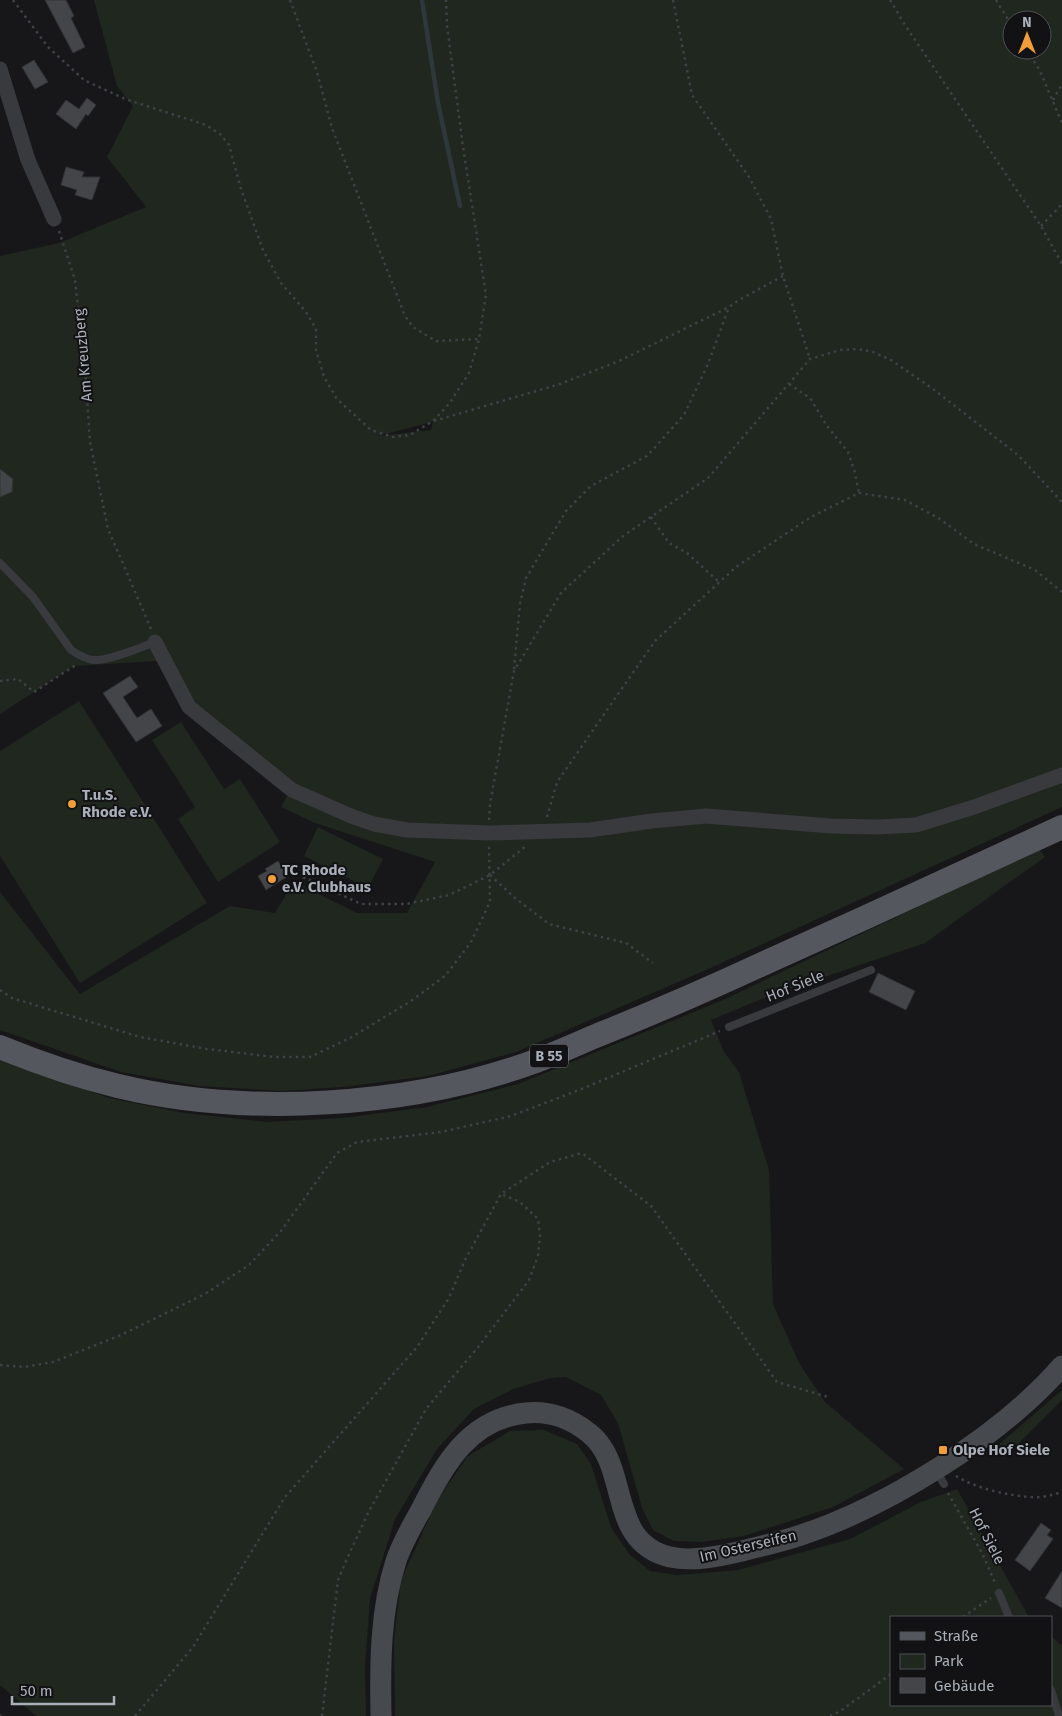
<svg xmlns="http://www.w3.org/2000/svg" width="1062" height="1716" font-family="'Fira Sans',sans-serif">
  <rect width="100%" height="100%" fill="#171719"/>
  <g fill="#1f271f" fill-rule="evenodd">
    <path d="M94,0H1062V807L706,970L516,1052L428,1076L343,1087L282,1091L199,1086L121,1072L0,1030V892L80,994L230,906L275,913L294,882L357,913H407L435,862L315,823L281,807L294,783L194,703L172,660L74,666L0,714V256L59,243L146,207L107,157L133,106L117,86ZM1012,20H1042V50H1012ZM433,422L431,430L378,436L432,422Z"/>
    <path d="M79,701L207,903L80,983L0,856V751Z"/>
    <path d="M181,722L224,789L240,779L280,842L218,882L178,819L195,807L152,740Z"/>
    <path d="M318,827L383,859L368,888L304,856Z"/>
    <path d="M1039,849L1045,857L925,943L771,995L711,1020L724,1052L739,1072L769,1170L773,1304L799,1363L825,1402L904,1469L833,1507L744,1536L701,1542L674,1541L653,1530L642,1508L618,1423L601,1395L566,1377L551,1378L513,1389L474,1409L437,1449L395,1519L370,1599L365,1667L366,1716H36L0,1685V1059L109,1098L185,1113L267,1122L342,1118L427,1107L518,1084L723,1000Z"/>
    <path d="M1062,1390V1400L1004,1458L996,1447Z"/>
    <path d="M544,1430L577,1444L591,1464L611,1527L629,1554L650,1571L677,1575L738,1570L850,1539L921,1502L957,1489L1029,1617H891V1705H1051V1636L1062,1646V1716H395L394,1640L401,1581L437,1500L468,1456L510,1431Z"/>
  </g>
  <g fill="none" stroke-linecap="round" stroke-linejoin="round">
    <path stroke="#2d383d" stroke-width="4.5" d="M422,0L438,103L460,206"/>
  </g>
  <g fill="#434549" stroke="#313235">
    <path d="M45,0H66L74,16L71,18L85,47L73,53Z"/>
    <path d="M34,60L48,82L35,89L22,67Z"/>
    <path d="M87,98L96,105L88,116L86,114L76,129L56,114L66,100L79,109Z"/>
    <path d="M66,167L84,172L82,177H100L92,200L75,195L77,190L61,185Z"/>
    <path d="M0,469L13,479L12,492L0,497Z"/>
    <path d="M130,676L138,687L123,697L137,718L151,709L162,726L136,742L103,693Z"/>
    <path d="M278,861L288,876L266,890L258,876L267,871L265,869Z"/>
    <path d="M878,973L915,991L906,1010L869,992Z"/>
    <path d="M1041,1523L1051,1530L1047,1535L1053,1539L1030,1571L1015,1560Z"/>
    <path d="M1062,1571V1608L1045,1598Z"/>
  </g>
  <g fill="none" stroke-linecap="round" stroke-linejoin="round">
    <g stroke="#3e4145" stroke-width="2.5" stroke-dasharray="2.5 4" stroke-linecap="butt">
      <path d="M13,0L48,47L84,80L125,99L206,125L220,134L229,145L241,189L263,250L281,283L306,312L316,329V350L324,377L337,399L371,430L393,437L410,435L433,421L449,404L469,373L479,339L486,295L463,147L447,26L446,0"/>
      <path d="M290,0L317,72L332,128L405,316L413,327L436,341L479,339"/>
      <path d="M673,0L692,95L749,177L771,219L783,276L810,359"/>
      <path d="M890,0L905,25L1041,226L1062,264"/>
      <path d="M996,0L1012,26"/>
      <path d="M1027,50L1040,71L1062,123"/>
      <path d="M1053,100L1062,84"/>
      <path d="M1041,226L1062,204"/>
      <path d="M59,231L75,280L85,367L90,442L108,529L151,629"/>
      <path d="M789,384L810,398L827,426L848,452L855,473L859,493"/>
      <path d="M434,421L560,384L619,361L729,307L739,300L783,276"/>
      <path d="M651,517L669,543L687,553L719,582"/>
      <path d="M514,669L520,604L526,578L566,511L591,486L647,456L684,415L708,364L729,307"/>
      <path d="M0,681L18,679L34,692L76,665"/>
      <path d="M547,817L557,782L655,641L736,567L811,517L859,493L905,500L940,519L974,544L1035,570L1062,592"/>
      <path d="M489,820L490,804L514,671L561,593L623,536L708,478L810,359L840,350L858,349L873,352L891,360L933,389L1018,455L1062,502"/>
      <path d="M490,875L515,898L549,924L626,943L653,963"/>
      <path d="M303,877L361,904H406L449,895L490,875L526,846"/>
      <path d="M0,990L12,998L140,1037L207,1049L275,1057H310L350,1038L411,1001L445,976L471,942L490,902L489,846"/>
      <path d="M0,1365L24,1367L53,1362L121,1335L205,1294L249,1265L281,1231L337,1153L357,1142L441,1132L511,1116L579,1090L720,1031"/>
      <path d="M956,1476C975,1488 1009,1496 1031,1497C1042,1498 1052,1495 1062,1492"/>
      <path d="M948,1493L982,1553L996,1585"/>
      <path d="M963,1617L991,1598"/>
      <path d="M0,1715L1,1716"/>
      <path d="M135,1716L193,1647L285,1497L417,1347L449,1298L465,1260L501,1194L550,1162L582,1153L651,1206L777,1382L828,1397"/>
      <path d="M322,1716L338,1580L346,1561L368,1513L426,1409L479,1346L529,1280L538,1256L540,1235L538,1219L520,1202L501,1194"/>
      <path d="M830,1716L839,1712L891,1674"/>
    </g>
    <g stroke="#383a3e" stroke-width="8">
      <path d="M0,563L33,597L71,650C77,654 85,659 93,660C109,661 139,648 155,642"/>
      <path d="M729,1027L871,970"/>
      <path d="M936,1471L944,1484"/>
      <path d="M999,1593L1009,1617"/>
      <path d="M1051,1690L1059,1716"/>
    </g>
    <g stroke="#383a3e" stroke-width="15">
      <path d="M0,69L28,160L54,219"/>
      <path d="M155,642L189,707L292,790L351,816L374,824L407,830L489,833L590,830L652,821L706,816L831,826L877,827L916,825L974,807L1062,775"/>
    </g>
    <path stroke="#46494e" stroke-width="21" d="M381,1716C380,1664 380,1611 396,1561C402,1543 412,1526 421,1510C444,1464 470,1418 526,1413C549,1410 572,1419 589,1433C631,1466 606,1542 670,1557C693,1562 720,1556 742,1551C761,1546 780,1542 798,1536C887,1507 1000,1437 1062,1366"/>
    <path stroke="#54575d" stroke-width="24" d="M0,1047C39,1063 77,1076 118,1086C247,1117 410,1107 536,1061C557,1053 577,1044 598,1035C656,1012 713,987 769,961C867,917 965,872 1062,827"/>
  </g>
  <g fill="#ef9e39" stroke="#121214" stroke-width="2">
    <circle cx="72" cy="804" r="5"/>
    <circle cx="272" cy="879" r="5"/>
    <rect x="938" y="1445" width="10" height="10" rx="2.5"/>
  </g>
  <g text-anchor="middle" dominant-baseline="central" stroke-width="4" stroke-linejoin="round" paint-order="stroke">
    <rect fill="#121214" stroke="#7c8188" stroke-width="1" x="530" y="1044.5" width="38" height="23" rx="4"/>
    <g font-size="14" font-weight="bold" fill="#a9b0b9">
      <text x="549" y="1056">B 55</text>
    </g>
    <g font-size="15" fill="#a9b0b9" stroke="#121214">
      <text transform="translate(83 355) rotate(-95)">Am Kreuzberg</text>
      <text transform="translate(795 986) rotate(-22)">Hof Siele</text>
      <text transform="translate(987 1536) rotate(63)">Hof Siele</text>
      <text transform="translate(748 1546) rotate(-13)">Im Osterseifen</text>
    </g>
    <g font-size="15" font-weight="bold" fill="#a9b0b9" stroke="#121214" text-anchor="start">
      <text x="82" y="795">T.u.S.<tspan x="82" dy="17">Rhode e.V.</tspan></text>
      <text x="282" y="870">TC Rhode<tspan x="282" dy="17">e.V. Clubhaus</tspan></text>
      <text x="953" y="1450">Olpe Hof Siele</text>
    </g>
  </g>
  <rect x="890" y="1616" width="162" height="90" fill="#121214" stroke="#4e5156"/>
  <rect x="900" y="1632" width="25" height="8" fill="#54575d" stroke="#4e5156"/>
  <text x="934" y="1641" font-size="15" fill="#a9b0b9">Straße</text>
  <rect x="900" y="1654" width="25" height="15" fill="#1f271f" stroke="#4e5156"/>
  <text x="934" y="1666" font-size="15" fill="#a9b0b9">Park</text>
  <rect x="900" y="1678" width="25" height="15" fill="#434549" stroke="#4e5156"/>
  <text x="934" y="1691" font-size="15" fill="#a9b0b9">Gebäude</text>
  <g transform="translate(1027 35)"><circle r="24" fill="#121214" stroke="#4e5156"/>
  <path d="M0-4L9 19L0 12L-9 19Z" fill="#ef9e39"/>
  <text y="-8" font-size="14" font-weight="bold" text-anchor="middle" fill="#a9b0b9">N</text>
  </g>
  <path d="M12 1696v8h102v-8" fill="none" stroke="#a9b0b9" stroke-width="2.5"/>
  <text x="20" y="1696" font-size="15" fill="#a9b0b9" stroke="#121214" stroke-width="4" paint-order="stroke">50 m</text>
</svg>
